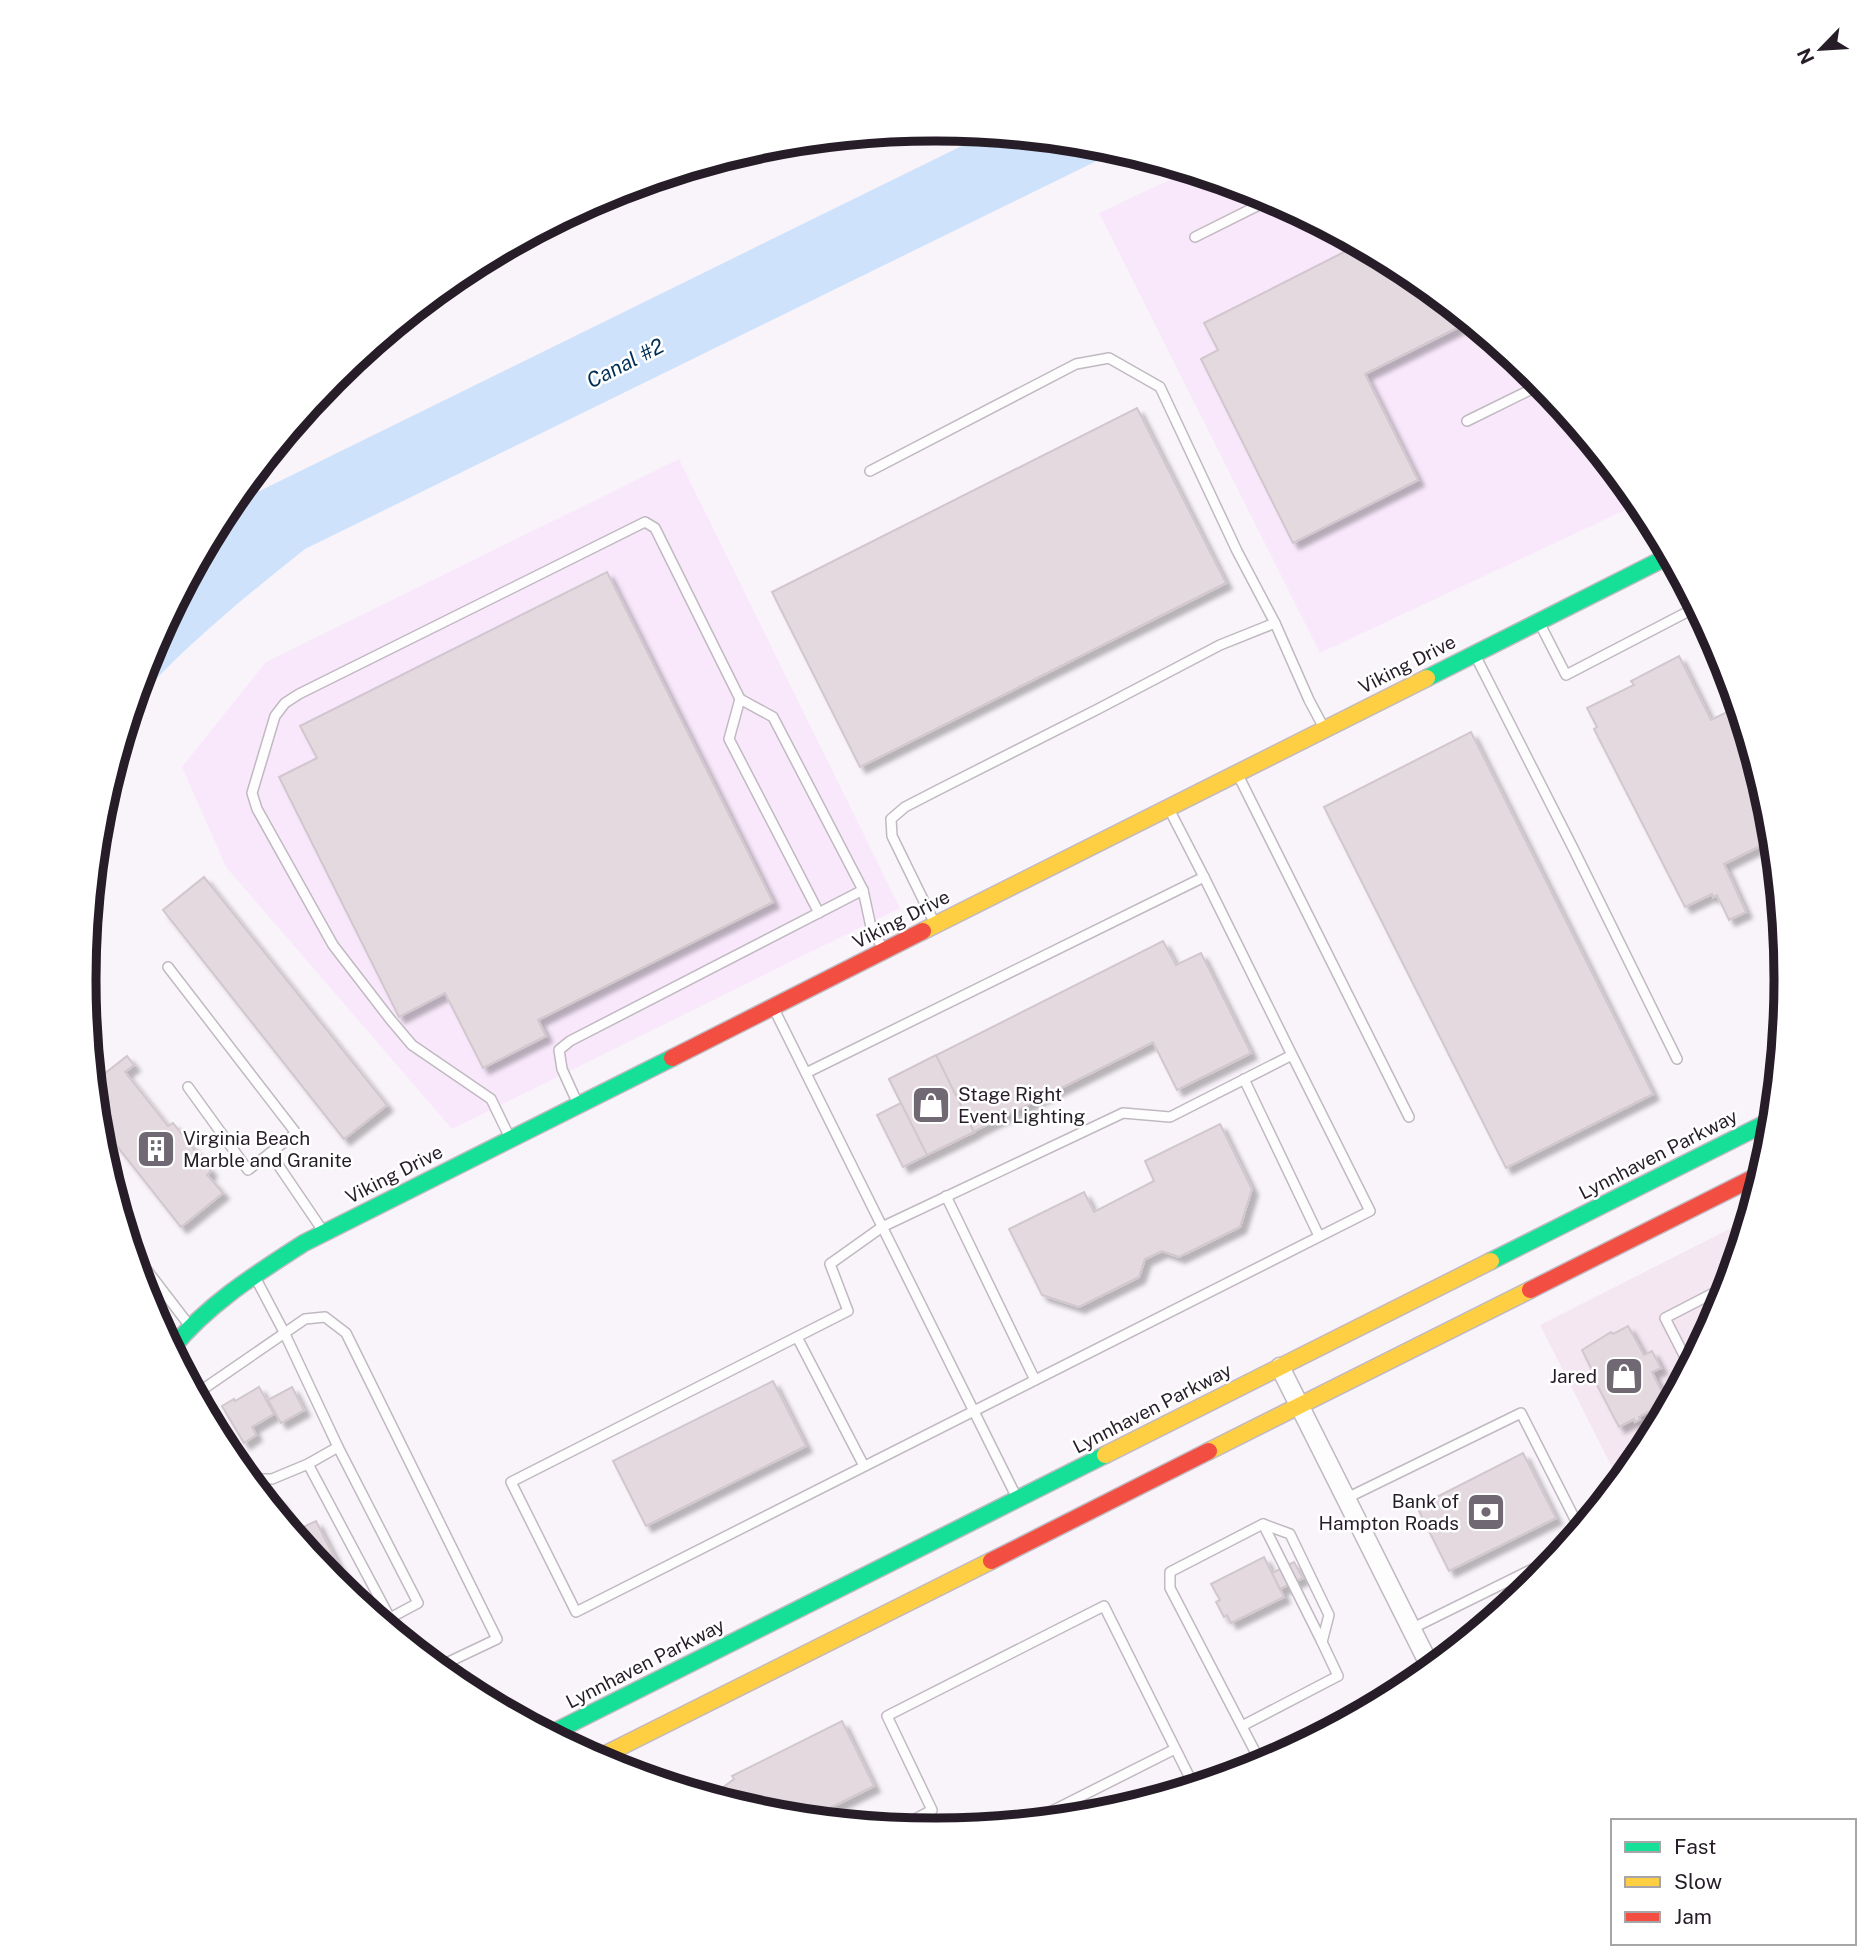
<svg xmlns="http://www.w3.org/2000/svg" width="1870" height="1959" font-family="'Public Sans',sans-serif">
  <defs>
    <filter id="shadow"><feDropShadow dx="6" dy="6" stdDeviation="2" flood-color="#0004"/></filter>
  </defs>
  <rect width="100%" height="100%" fill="#f9f4fa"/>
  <path fill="#f5e7f2" d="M1747,1220L1721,1306L1642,1453L1619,1481L1540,1325Z"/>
  <g fill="#f9e8fb">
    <path d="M1188,171L1261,193L1408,272L1537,378L1640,503L1320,653L1099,213Z"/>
    <path d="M679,459L900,908L452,1129L226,867L182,767L266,662Z"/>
  </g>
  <path fill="#cee2fb" d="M986,134L1101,145L1119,150L305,549C245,597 185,645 134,703L149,653L227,507Z"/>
  <g fill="#e3d9df" stroke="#d1c7cd" stroke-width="2" filter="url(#shadow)">
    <path d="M1358,245L1408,272L1469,322L1365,374L1418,480L1293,543L1201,359L1218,350L1204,323Z"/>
    <path d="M1137,408L1226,583L860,767L772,592Z"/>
    <path d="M607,572L773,902L538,1020L546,1036L483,1068L445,993L399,1017L279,777L317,758L300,726Z"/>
    <path d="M1679,656L1711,720L1727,712L1757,771L1770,814L1772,840L1724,864L1746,912L1729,920L1717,895L1713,897L1712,894L1685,907L1594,729L1597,727L1587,708L1634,685L1631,681Z"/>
    <path d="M1471,732L1653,1094L1506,1168L1324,807Z"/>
    <path d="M204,877L387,1105L344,1139L163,910Z"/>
    <path d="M1163,941L1176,965L1201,953L1251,1053L1177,1090L1153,1042L903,1167L877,1115L901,1103L889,1079Z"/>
    <path d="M936,1055L974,1132L927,1155L889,1079Z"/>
    <path d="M127,1056L134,1065L125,1072L168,1126L173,1123L211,1171L207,1175L223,1193L181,1227L98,1122L94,1082Z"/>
    <path d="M1220,1124L1252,1189L1240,1227L1179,1257L1162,1251L1145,1259L1139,1277L1079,1307L1042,1295L1009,1229L1084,1192L1094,1212L1154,1181L1145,1161Z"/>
    <path d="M1720,1307L1708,1330L1701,1316Z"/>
    <path d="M1628,1326L1644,1355L1652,1351L1661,1368L1652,1372L1667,1402L1652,1410L1653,1413L1649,1415L1648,1412L1639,1417L1640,1419L1635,1422L1634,1419L1619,1427L1595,1381L1597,1380L1582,1350L1611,1332L1613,1334Z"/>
    <path d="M773,1381L806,1446L646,1526L613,1461Z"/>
    <path d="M259,1387L274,1414L252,1427L256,1435L244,1443L222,1406L234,1399L235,1401Z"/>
    <path d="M292,1387L304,1410L281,1423L268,1400Z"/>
    <path d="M1523,1453L1556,1518L1449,1571L1417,1507Z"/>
    <path d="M279,1499L295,1531L316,1521L356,1600L333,1581L270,1504Z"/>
    <path d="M1264,1557L1284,1597L1231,1623L1227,1615L1224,1617L1216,1602L1220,1600L1211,1584Z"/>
    <path d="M1294,1562L1303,1578L1280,1589L1272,1573Z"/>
    <path d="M842,1721L874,1786L810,1818L769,1814L714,1797L717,1792L734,1779L732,1776Z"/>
  </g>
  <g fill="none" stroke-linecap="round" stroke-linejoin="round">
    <g stroke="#c0b9c1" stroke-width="12">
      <g id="lane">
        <path d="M1195,237L1271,199"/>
        <path d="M1467,421L1542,384"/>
        <path d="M870,471L1076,364L1109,358L1160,387L1237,551L1275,623"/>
        <path d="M1666,561L1733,693"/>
        <path d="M1540,624L1566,675L1691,610"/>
        <path d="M1475,655L1574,850L1677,1059"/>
        <path d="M1238,775L1409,1117"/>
        <path d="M1204,877L1292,1055L1170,1117L1123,1113L882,1227L830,1264L848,1311L511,1482L576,1612L1370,1211L1292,1055"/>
        <path d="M819,913L729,739L740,699L773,717L863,890"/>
        <path d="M935,924L892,836L891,819L905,807L936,791L1098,709L1220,645L1275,623L1309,700L1324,728"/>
        <path d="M168,967L296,1133L270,1153"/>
        <path d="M774,1009L1017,1498"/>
        <path d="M806,1073L1204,877L1169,809"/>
        <path d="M1244,1079L1319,1236"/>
        <path d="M188,1087L248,1170L270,1153L323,1231"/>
        <path d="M577,1102L562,1069L559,1050L570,1041L863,890L871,927L883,949"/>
        <path d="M509,1136L491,1099L412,1045L390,1019L333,945L257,809L252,793L275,716L285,703L299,694L645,522L655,528L740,699"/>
        <path d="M946,1196L1035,1380"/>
        <path d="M133,1252L189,1325"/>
        <path d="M255,1277L284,1332L338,1447L418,1603L390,1618L308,1464"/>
        <path d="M797,1337L864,1466"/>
        <path d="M1689,1365L1665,1318L1727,1286"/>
        <path d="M196,1394L305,1319L325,1317L346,1333L497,1639L438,1667"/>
        <path d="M250,1479H272L308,1464L338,1447"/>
        <path d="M1345,1499L1521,1413L1580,1529"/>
        <path d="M1263,1524L1322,1642"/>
        <path d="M1411,1629L1557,1557"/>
        <path d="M1242,1726L1338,1676L1322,1642L1329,1615L1290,1534L1263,1524L1170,1572V1588L1262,1765"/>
        <path d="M1032,1821L1175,1749"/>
        <path d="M900,1827L932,1810L887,1716L1104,1606L1194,1786"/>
      </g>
    </g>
    <g stroke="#c0b9c1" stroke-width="21">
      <path id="street" d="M1280,1367L1431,1668"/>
    </g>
    <g stroke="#c0b9c1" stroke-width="19">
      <g id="fast">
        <path d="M1427,678L1669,556"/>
        <path d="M1491,1261L1772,1120"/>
        <path d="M172,1348C209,1303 256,1274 304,1243L672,1058"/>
        <path d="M550,1734L1105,1455"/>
      </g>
    </g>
    <g stroke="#c0b9c1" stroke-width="19">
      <g id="slow">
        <path d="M923,931L1427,678"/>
        <path d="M1209,1451L1530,1290"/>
        <path d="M1105,1455L1491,1261"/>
        <path d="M596,1759L991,1561"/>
      </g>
    </g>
    <g stroke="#c0b9c1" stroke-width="19">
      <g id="jam">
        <path d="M672,1058L923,931"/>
        <path d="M1530,1290L1761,1174"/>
        <path d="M991,1561L1209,1451"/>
      </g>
    </g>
    <use href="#lane" stroke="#fefdfe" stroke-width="9"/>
    <use href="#street" stroke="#fefdfe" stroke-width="18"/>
    <use href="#fast" stroke="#16e098" stroke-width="16"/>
    <use href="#slow" stroke="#ffcf43" stroke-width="16"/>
    <use href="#jam" stroke="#f24e42" stroke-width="16"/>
  </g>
  <defs>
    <g id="shop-square" transform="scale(2.0125)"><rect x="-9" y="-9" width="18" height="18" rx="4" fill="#706872" stroke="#fff"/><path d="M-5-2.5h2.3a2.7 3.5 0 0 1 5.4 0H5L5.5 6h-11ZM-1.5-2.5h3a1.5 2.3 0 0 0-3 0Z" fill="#fff"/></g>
    <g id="building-square" transform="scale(2.0125)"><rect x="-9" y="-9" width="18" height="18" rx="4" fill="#706872" stroke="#fff"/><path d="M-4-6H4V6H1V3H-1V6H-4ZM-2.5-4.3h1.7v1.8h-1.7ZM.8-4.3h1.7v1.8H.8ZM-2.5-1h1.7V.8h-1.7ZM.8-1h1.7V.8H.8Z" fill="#fff"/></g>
    <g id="bank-square" transform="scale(2.0125)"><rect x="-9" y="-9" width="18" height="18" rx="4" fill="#706872" stroke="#fff"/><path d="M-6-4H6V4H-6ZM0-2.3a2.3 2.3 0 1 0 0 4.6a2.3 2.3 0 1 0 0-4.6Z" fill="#fff"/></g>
  </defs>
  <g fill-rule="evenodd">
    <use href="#shop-square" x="931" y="1105"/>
    <use href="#building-square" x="156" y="1149"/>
    <use href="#shop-square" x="1624" y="1376"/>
    <use href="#bank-square" x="1486" y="1512"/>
  </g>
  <g text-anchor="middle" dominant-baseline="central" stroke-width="5" stroke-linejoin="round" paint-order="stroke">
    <g font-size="19" fill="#261d28" stroke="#fff">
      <text transform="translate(1407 664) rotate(-27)">Viking Drive</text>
      <text transform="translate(901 919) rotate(-27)">Viking Drive</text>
      <text transform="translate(1658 1154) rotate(-27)">Lynnhaven Parkway</text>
      <text transform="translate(394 1174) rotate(-27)">Viking Drive</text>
      <text transform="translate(1152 1408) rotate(-27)">Lynnhaven Parkway</text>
      <text transform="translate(645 1663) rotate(-27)">Lynnhaven Parkway</text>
    </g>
    <g font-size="19" fill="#261d28" stroke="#fff" text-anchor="start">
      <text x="958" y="1094">Stage Right<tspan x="958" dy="22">Event Lighting</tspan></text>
      <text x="183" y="1138">Virginia Beach<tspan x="183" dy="22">Marble and Granite</tspan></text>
      <text x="1597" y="1376" text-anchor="end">Jared</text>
      <text x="1459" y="1501" text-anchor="end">Bank of<tspan x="1459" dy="22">Hampton Roads</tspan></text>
    </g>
    <g font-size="21" font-style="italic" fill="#002f56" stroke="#fff">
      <text transform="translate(625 363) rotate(-27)">Canal #2</text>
    </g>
  </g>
  <path d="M0 0H1870V1959H0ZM934 141H936A838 838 0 0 1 1774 979V980A838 838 0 0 1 936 1818H934A838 838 0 0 1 96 980V979A838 838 0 0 1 934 141Z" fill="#fff" fill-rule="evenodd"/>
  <path fill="none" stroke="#261d28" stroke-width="9" d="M934 141H936A838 838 0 0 1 1774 979V980A838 838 0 0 1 936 1818H934A838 838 0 0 1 96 980V979A838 838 0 0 1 934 141Z"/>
  <rect x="1611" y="1819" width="245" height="126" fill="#ffffff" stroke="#a8a5a9" stroke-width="2"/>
  <rect x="1625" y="1842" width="35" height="10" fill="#16e098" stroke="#a8a5a9" stroke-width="2"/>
  <text x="1674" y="1854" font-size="21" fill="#261d28">Fast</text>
  <rect x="1625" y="1877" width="35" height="10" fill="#ffcf43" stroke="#a8a5a9" stroke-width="2"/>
  <text x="1674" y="1889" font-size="21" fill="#261d28">Slow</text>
  <rect x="1625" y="1912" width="35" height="10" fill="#f24e42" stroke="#a8a5a9" stroke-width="2"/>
  <text x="1674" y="1924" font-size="21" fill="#261d28">Jam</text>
  <g transform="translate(1821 49) rotate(245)" stroke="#ffffff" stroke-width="5" paint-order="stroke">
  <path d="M0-5L12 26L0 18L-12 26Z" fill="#261d28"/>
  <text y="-10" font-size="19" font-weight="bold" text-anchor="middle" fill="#261d28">N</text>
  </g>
</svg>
